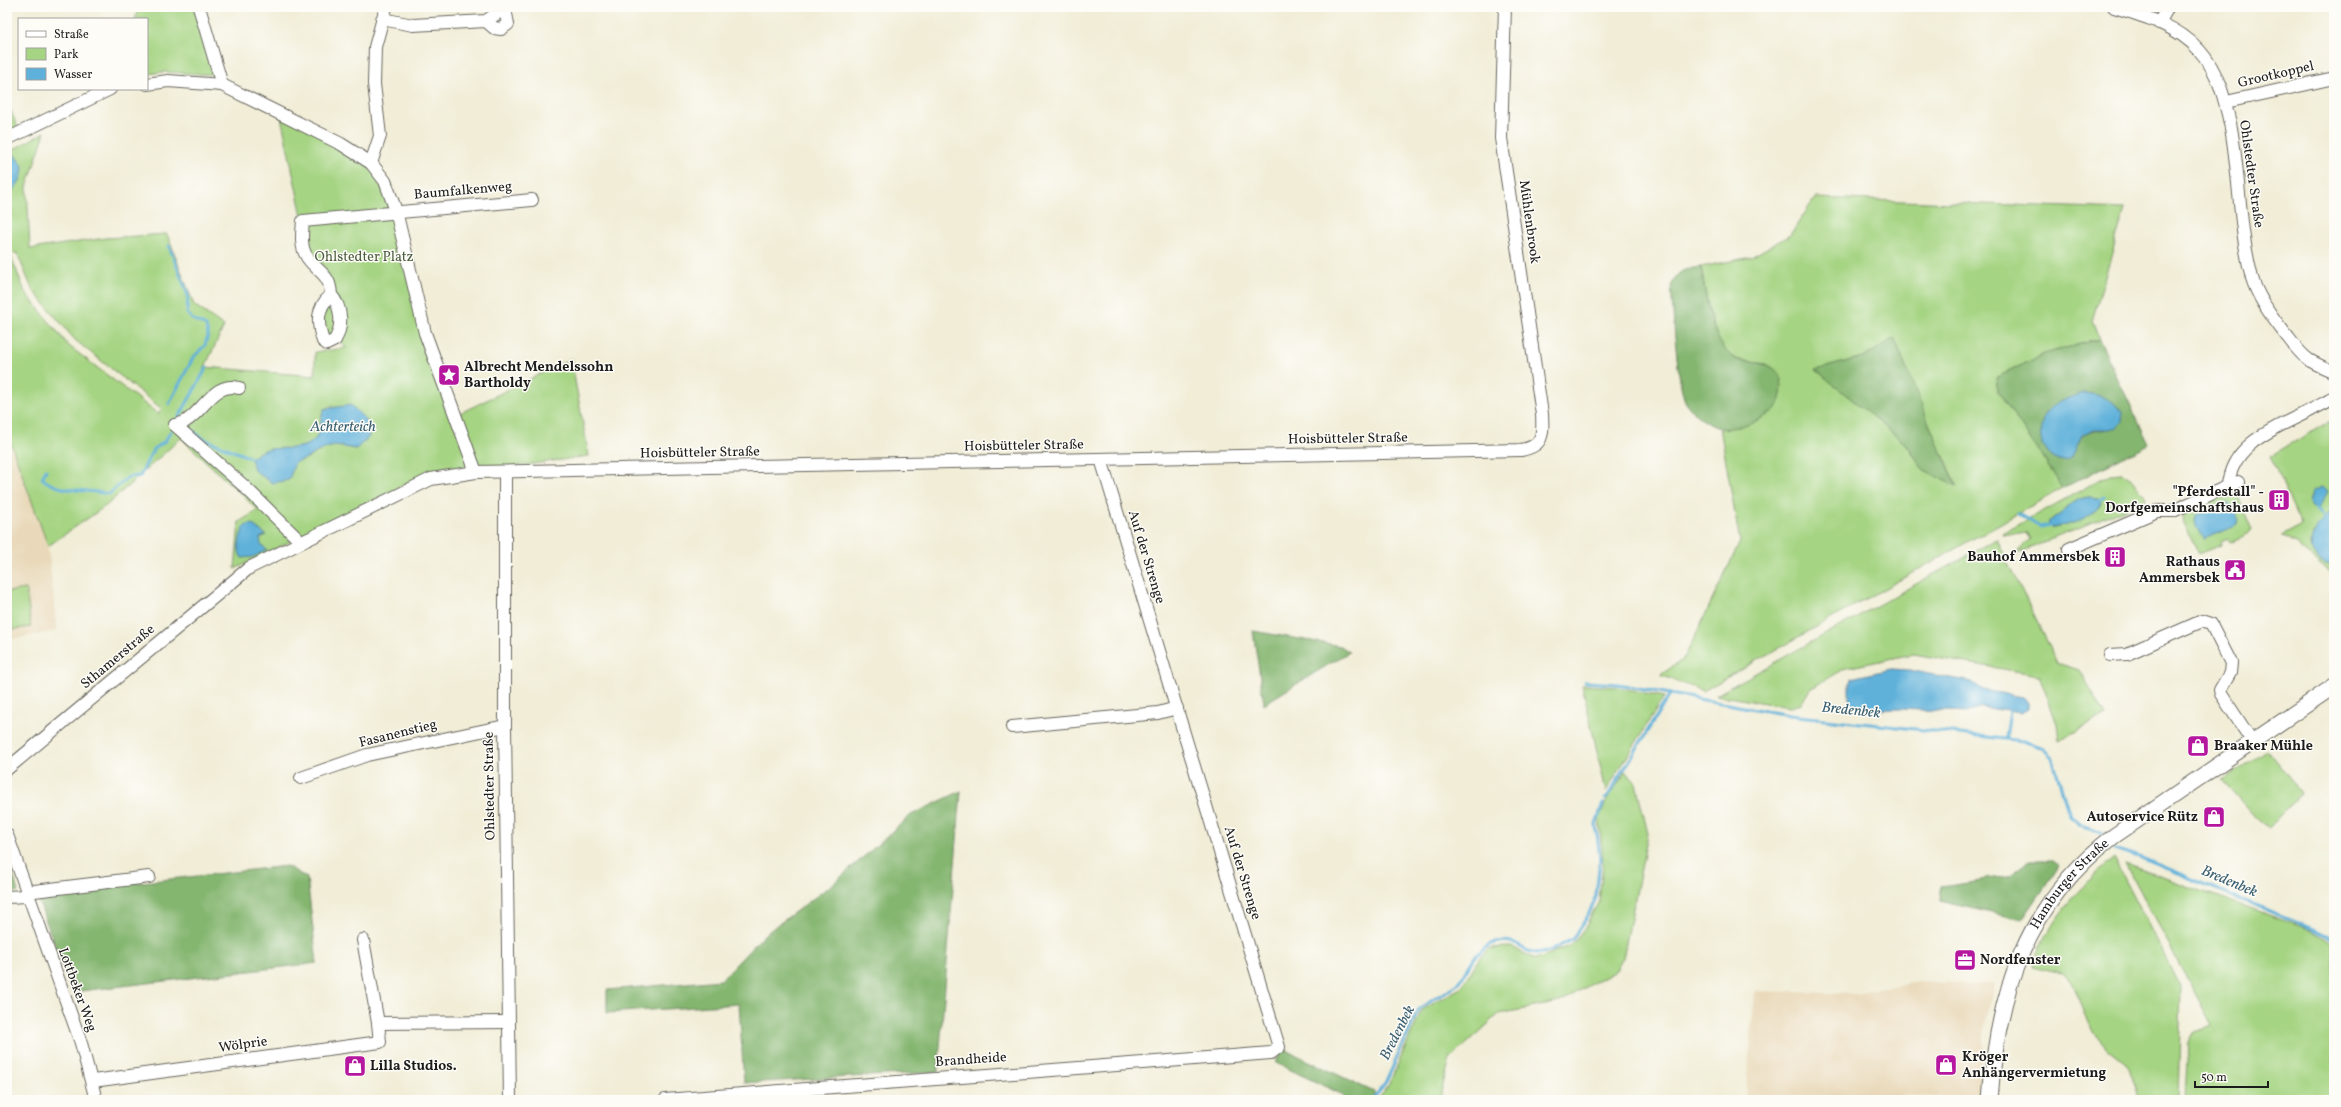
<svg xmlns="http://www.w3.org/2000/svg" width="2341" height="1107" font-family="Vollkorn,serif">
  <rect width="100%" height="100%" fill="#fdfcf7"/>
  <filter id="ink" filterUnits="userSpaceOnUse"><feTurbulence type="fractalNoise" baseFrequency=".025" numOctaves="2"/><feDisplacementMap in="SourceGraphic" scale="8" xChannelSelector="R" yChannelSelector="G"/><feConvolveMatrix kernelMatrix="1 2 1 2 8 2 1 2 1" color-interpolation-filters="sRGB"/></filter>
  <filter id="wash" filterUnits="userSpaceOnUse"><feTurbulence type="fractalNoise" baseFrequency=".012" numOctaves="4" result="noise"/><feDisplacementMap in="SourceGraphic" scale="16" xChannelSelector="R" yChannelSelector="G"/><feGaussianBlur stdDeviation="0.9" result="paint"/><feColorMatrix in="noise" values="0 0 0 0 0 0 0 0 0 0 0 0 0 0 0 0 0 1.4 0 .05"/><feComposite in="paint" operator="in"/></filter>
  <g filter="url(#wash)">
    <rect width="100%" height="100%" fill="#f1edd7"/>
    <g fill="#e9d9ba">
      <path d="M7,433L48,546L57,631L7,640Z"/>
      <path d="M1912,982L1994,984L1985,1026L1978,1100L1902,1095V1100H1745L1755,991L1856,994Z"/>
    </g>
    <g fill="#a5d482" stroke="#60784f" fill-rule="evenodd">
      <path d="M139,7H199L219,75L165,72L147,74V19H135Z"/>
      <path d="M7,102L20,133L7,139Z"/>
      <path d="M280,112L341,144L385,181L425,332L456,415L571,359L589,456L476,472L428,473L235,569L239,522L258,510L181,438L107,505L48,546L7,433V153L45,132L27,187L30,249L106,238L167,234L194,305L224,326L205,367L315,376V352L346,348L337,337L330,344L318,318L331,295L307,257L303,221ZM17,253L32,289L75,340L162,409L158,414L69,346L25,292L10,254ZM332,406L356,449C348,448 337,445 330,447C317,450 308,460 294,462L270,449C283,449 309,451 317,436C321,428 320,418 324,409Z"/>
      <path d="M1815,198L2125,209L2092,321L2099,339L2044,354L1996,378L1998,391L2063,488L1703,691L1660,675L1684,659L1740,542L1720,428L1740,427L1766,364C1756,362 1741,362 1732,357C1712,347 1705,288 1701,267L1751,257L1790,235ZM1894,339L1929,424L1957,485L1924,471L1908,446L1817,370L1866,356Z"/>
      <path d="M2334,419V576L2297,545L2281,536L2301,525L2270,456Z"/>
      <path d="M2122,473L2133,480L2146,497L2145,500L2014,555L2031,539L2027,532L2003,536L2002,534L2110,474ZM2089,497L2098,498L2101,502L2076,522L2053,528L2047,523L2079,499Z"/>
      <path d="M2230,491L2237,494L2252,530L2250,533L2230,542L2228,539L2221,542L2222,545L2199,554L2182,519L2183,511Z"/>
      <path d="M1997,539L2057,663L2079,670L2106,716L2059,740L2057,724L2039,675L1913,654L1846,668L1810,689L1801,704L1790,707L1716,695Z"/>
      <path d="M26,589L31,627L9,630L7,592Z"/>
      <path d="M1582,685L1618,687L1664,697L1606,791Z"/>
      <path d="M2267,750L2301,793L2268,828L2256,818L2222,780Z"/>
      <path d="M1626,771L1636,783L1648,834L1623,958L1616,970L1560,1002L1499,1014L1450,1059L1439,1100H1382L1379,1097L1388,1086L1422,1010L1462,987L1480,957L1491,948L1511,947L1536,959L1569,946L1584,930L1599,901L1603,865L1599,818L1607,800Z"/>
      <path d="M2114,858L2181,988L2178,1100H2139L2127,1064L2108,1049L2093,1031L2072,982L2065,974L2033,966C2045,922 2080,887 2114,858Z"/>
      <path d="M2126,864L2305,928L2334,942V1100H2185L2188,1042L2194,1031L2212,1025Z"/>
    </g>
    <g fill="#84b670" stroke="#506946" fill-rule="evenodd">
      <path d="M1701,267C1706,295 1709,335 1731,356C1742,367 1774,356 1781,379C1783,387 1781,401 1776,408C1768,419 1734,431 1720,428C1709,426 1692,413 1686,403C1677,386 1673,309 1671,286C1677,270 1685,269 1701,267Z"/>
      <path d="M1894,338L1929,424L1957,486L1924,471L1908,446L1816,370L1866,356Z"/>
      <path d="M2099,339L2149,444L2063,488L1998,391L1996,378L2044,354ZM2072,397L2105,430C2090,429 2083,432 2076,445L2046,452C2037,428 2047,406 2072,397Z"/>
      <path d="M1253,631L1341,646L1349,652L1264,704Z"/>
      <path d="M961,791L938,1072L744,1083L739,1004L607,1013V990L721,980L765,934L833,884L911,815Z"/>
      <path d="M7,852L18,892L7,893Z"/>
      <path d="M2030,860H2053L2060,865L2022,920L1940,901L1941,886L2008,876Z"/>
      <path d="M287,866L307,878L317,963L72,992L36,894Z"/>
      <path d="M1282,1048L1374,1092V1100H1342L1343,1095L1276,1063Z"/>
    </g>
    <g fill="#5eb1da" stroke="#3d667b">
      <path d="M7,153H13L23,166C23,180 17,186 7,196Z"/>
      <path d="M2082,393C2100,394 2111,399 2123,412L2122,421L2115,429H2093L2082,435L2073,455L2067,460C2064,460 2058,461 2055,459C2038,452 2037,426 2047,412C2055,401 2070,398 2082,393Z"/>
      <path d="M351,405L366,420L369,437L356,449C348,448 337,445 330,447C317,450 308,460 295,462L289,480L272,483L254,470L251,458C257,454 263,449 270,449C284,447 308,452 317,436C321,428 320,418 324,409Z"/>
      <path d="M2322,487L2327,492L2320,506L2312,507L2309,503L2312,491Z"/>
      <path d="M2089,497L2098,498L2101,502C2093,521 2071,524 2053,528L2047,523L2079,499Z"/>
      <path d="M2226,502L2231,505L2238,518L2237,525L2204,539L2195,523L2196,516Z"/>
      <path d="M2334,510V565C2327,565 2322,563 2317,558C2302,542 2319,519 2334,510Z"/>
      <path d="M252,524L266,535L260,538L261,544L267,550L253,557L242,558C235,549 241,535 244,526Z"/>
      <path d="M1891,669L1909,670L1972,682L1983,690L2022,697L2028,702V709L2021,713L1981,707L1970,712L1898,709L1867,710L1854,706L1849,701V684L1851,678Z"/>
    </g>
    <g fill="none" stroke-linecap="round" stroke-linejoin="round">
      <g stroke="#5eb1da" stroke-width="3">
        <path d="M169,246L188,295L187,313L192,319L206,326L208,335L205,345L193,358L169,404"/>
        <path d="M178,419L207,367"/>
        <path d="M187,427L204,439L251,458"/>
        <path d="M46,470L42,478C56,493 90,489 109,494L128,477L140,476L153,450L165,441L171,431"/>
        <path d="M2099,500L2104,497"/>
        <path d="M2316,507L2324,517"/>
        <path d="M2018,514L2040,527L2050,525"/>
        <path d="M1585,682L1618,684L1670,694"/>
        <path d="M2006,738L2010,712"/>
        <path d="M1606,799L1670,694L1789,715L2023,741L2041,747L2052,757L2070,816L2081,825L2101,832"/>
        <path d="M2114,849L2139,857L2334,938"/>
        <path d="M1372,1100L1385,1084L1419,1009L1459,983L1474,958L1490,944L1504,941L1511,942L1528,951L1536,953L1553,950L1572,939L1588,916L1596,896L1600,860L1596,824L1603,803"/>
      </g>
    </g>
  </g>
  <g filter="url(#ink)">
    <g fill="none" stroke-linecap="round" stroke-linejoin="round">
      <g stroke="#67655d" stroke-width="14">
        <g id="minor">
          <path d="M199,7L222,85"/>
          <path d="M2114,7C2144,16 2178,26 2199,50C2219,72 2225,100 2231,128C2240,178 2239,230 2252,278C2258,298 2274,320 2287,336C2293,344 2300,354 2309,360C2317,365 2326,368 2334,372"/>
          <path d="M382,19L413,25L486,21L494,28L501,29L508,24L506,14L499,12L486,21"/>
          <path d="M2159,23L2168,7"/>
          <path d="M147,84L168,81L222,85L341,144L371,163L385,181L396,211L425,333L476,472"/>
          <path d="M2226,102L2334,78"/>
          <path d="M7,139L110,89"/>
          <path d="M371,163L380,136L374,84L375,47L386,7"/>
          <path d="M331,295C342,307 343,326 335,340L327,344L323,341C317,323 316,308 331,295C330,273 318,273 307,257C300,247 302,233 303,221L532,200"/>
          <path d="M175,425L244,486L301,542"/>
          <path d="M175,425C178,424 183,423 186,421C204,410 215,381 239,388"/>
          <path d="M505,472V726L510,1100"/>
          <path d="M2228,486C2231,442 2279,427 2313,409C2320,405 2328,402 2334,397"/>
          <path d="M2069,549L2157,511H2173L2238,482"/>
          <path d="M2110,655L2127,654L2202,621L2211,624L2231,663L2230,673L2220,690L2221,694L2252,741"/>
          <path d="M1012,727L1158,713L1177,708"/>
          <path d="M7,769L249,568L431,479L476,472L1521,450C1544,446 1543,434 1542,414L1501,138L1505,7"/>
          <path d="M301,778L367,755L505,726"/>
          <path d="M7,835L81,1043L96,1100"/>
          <path d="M26,892L149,877"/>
          <path d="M7,897L27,896"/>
          <path d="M363,940L378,1023"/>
          <path d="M93,1081L380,1042L378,1023L508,1022"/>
          <path d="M665,1100L1271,1053L1279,1047L1101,459"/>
        </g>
      </g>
      <g stroke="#67655d" stroke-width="17">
        <g id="major">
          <path id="s1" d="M1990,1100C1997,993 2026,903 2114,836L2334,686"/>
        </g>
      </g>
      <use href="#minor" stroke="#fff" stroke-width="12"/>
      <use href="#major" stroke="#fff" stroke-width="15"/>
    </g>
  </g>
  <defs>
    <g id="sight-square" transform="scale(1.15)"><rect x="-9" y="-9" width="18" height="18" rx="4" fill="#b5179e" stroke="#fdfcf7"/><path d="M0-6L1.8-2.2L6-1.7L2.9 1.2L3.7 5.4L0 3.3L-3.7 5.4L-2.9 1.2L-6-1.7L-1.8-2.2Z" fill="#fff"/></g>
    <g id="building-square" transform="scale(1.15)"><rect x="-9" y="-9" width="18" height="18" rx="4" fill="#b5179e" stroke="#fdfcf7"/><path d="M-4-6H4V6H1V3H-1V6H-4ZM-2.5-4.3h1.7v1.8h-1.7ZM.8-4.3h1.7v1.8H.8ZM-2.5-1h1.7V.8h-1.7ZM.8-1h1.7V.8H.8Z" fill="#fff"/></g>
    <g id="civic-square" transform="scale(1.15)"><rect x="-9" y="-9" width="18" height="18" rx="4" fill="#b5179e" stroke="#fdfcf7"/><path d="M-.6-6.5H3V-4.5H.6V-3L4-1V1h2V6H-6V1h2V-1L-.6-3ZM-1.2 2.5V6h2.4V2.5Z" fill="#fff"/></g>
    <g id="shop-square" transform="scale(1.15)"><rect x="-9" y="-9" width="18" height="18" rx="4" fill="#b5179e" stroke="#fdfcf7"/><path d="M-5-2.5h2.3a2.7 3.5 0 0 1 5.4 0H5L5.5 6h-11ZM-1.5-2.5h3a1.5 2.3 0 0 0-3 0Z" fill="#fff"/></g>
    <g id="office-square" transform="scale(1.15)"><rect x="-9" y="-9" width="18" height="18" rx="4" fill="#b5179e" stroke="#fdfcf7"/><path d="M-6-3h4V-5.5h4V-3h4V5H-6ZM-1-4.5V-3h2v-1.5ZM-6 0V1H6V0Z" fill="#fff"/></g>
  </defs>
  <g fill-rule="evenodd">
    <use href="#sight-square" x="449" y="375"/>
    <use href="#building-square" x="2279" y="500"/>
    <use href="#building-square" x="2115" y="557"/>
    <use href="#civic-square" x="2235" y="570"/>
    <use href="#shop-square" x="2198" y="746"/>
    <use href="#shop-square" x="2214" y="817"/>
    <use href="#office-square" x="1965" y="960"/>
    <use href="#shop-square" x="1946" y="1065"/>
    <use href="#shop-square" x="355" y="1066"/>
  </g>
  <g text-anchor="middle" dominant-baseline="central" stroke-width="3" stroke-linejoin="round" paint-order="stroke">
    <g font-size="14" fill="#1c1c1c" stroke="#fdfcf7">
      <text transform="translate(2276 75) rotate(-13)">Grootkoppel</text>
      <text transform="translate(2251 174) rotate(82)">Ohlstedter Straße</text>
      <text transform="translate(463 191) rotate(-5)">Baumfalkenweg</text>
      <text transform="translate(1529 222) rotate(82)">Mühlenbrook</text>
      <text transform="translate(1348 439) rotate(-1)">Hoisbütteler Straße</text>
      <text transform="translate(1024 446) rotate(-1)">Hoisbütteler Straße</text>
      <text transform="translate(700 453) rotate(-1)">Hoisbütteler Straße</text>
      <text transform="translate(1146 557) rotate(73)">Auf der Strenge</text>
      <text transform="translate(118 657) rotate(-40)">Sthamerstraße</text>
      <text transform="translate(398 734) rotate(-14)">Fasanenstieg</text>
      <text transform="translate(490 786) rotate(-91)">Ohlstedter Straße</text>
      <text transform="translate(1242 873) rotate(73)">Auf der Strenge</text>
      <text stroke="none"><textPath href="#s1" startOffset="236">Hamburger Straße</textPath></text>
      <text transform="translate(77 990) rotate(70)">Lottbeker Weg</text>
      <text transform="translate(243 1045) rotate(-8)">Wölprie</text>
      <text transform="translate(971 1060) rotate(-4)">Brandheide</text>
    </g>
    <g font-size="14" fill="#4c5c40" stroke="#fdfcf7">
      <text x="364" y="257">Ohlstedter Platz</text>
    </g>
    <g font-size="14" font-weight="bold" fill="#1c1c1c" stroke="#fdfcf7" text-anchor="start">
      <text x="464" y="367">Albrecht Mendelssohn<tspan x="464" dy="16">Bartholdy</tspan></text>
      <text x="2264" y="492" text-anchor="end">"Pferdestall" -<tspan x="2264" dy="16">Dorfgemeinschaftshaus</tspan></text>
      <text x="2100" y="557" text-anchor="end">Bauhof Ammersbek</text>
      <text x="2220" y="562" text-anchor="end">Rathaus<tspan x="2220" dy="16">Ammersbek</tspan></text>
      <text x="2214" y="746">Braaker Mühle</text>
      <text x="2198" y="817" text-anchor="end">Autoservice Rütz</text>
      <text x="1980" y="960">Nordfenster</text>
      <text x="1962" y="1057">Kröger<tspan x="1962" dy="16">Anhängervermietung</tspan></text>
      <text x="370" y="1066">Lilla Studios.</text>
    </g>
    <g font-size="15" font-style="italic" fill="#3a5f71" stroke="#fdfcf7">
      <text x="343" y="427">Achterteich</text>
      <text transform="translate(1851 711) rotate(6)">Bredenbek</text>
      <text transform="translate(2229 882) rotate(23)">Bredenbek</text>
      <text transform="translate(1398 1033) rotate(-63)">Bredenbek</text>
    </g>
  </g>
  <rect width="2341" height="1107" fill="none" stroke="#fdfcf7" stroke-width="24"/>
  <rect x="18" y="18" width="130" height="72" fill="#fdfcf7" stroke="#a3a29f"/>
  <rect x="26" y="31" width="20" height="6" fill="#ffffff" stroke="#a3a29f"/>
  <text x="54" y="38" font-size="12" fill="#1c1c1c">Straße</text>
  <rect x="26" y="48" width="20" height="12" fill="#a5d482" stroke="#a3a29f"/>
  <text x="54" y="58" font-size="12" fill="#1c1c1c">Park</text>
  <rect x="26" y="68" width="20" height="12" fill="#5eb1da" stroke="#a3a29f"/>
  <text x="54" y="78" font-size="12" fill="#1c1c1c">Wasser</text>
  <path d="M2195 1081v6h73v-6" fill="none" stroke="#1c1c1c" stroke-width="2"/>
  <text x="2201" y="1081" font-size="12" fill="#1c1c1c" stroke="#fdfcf7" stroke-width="3" paint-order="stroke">50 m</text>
</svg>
